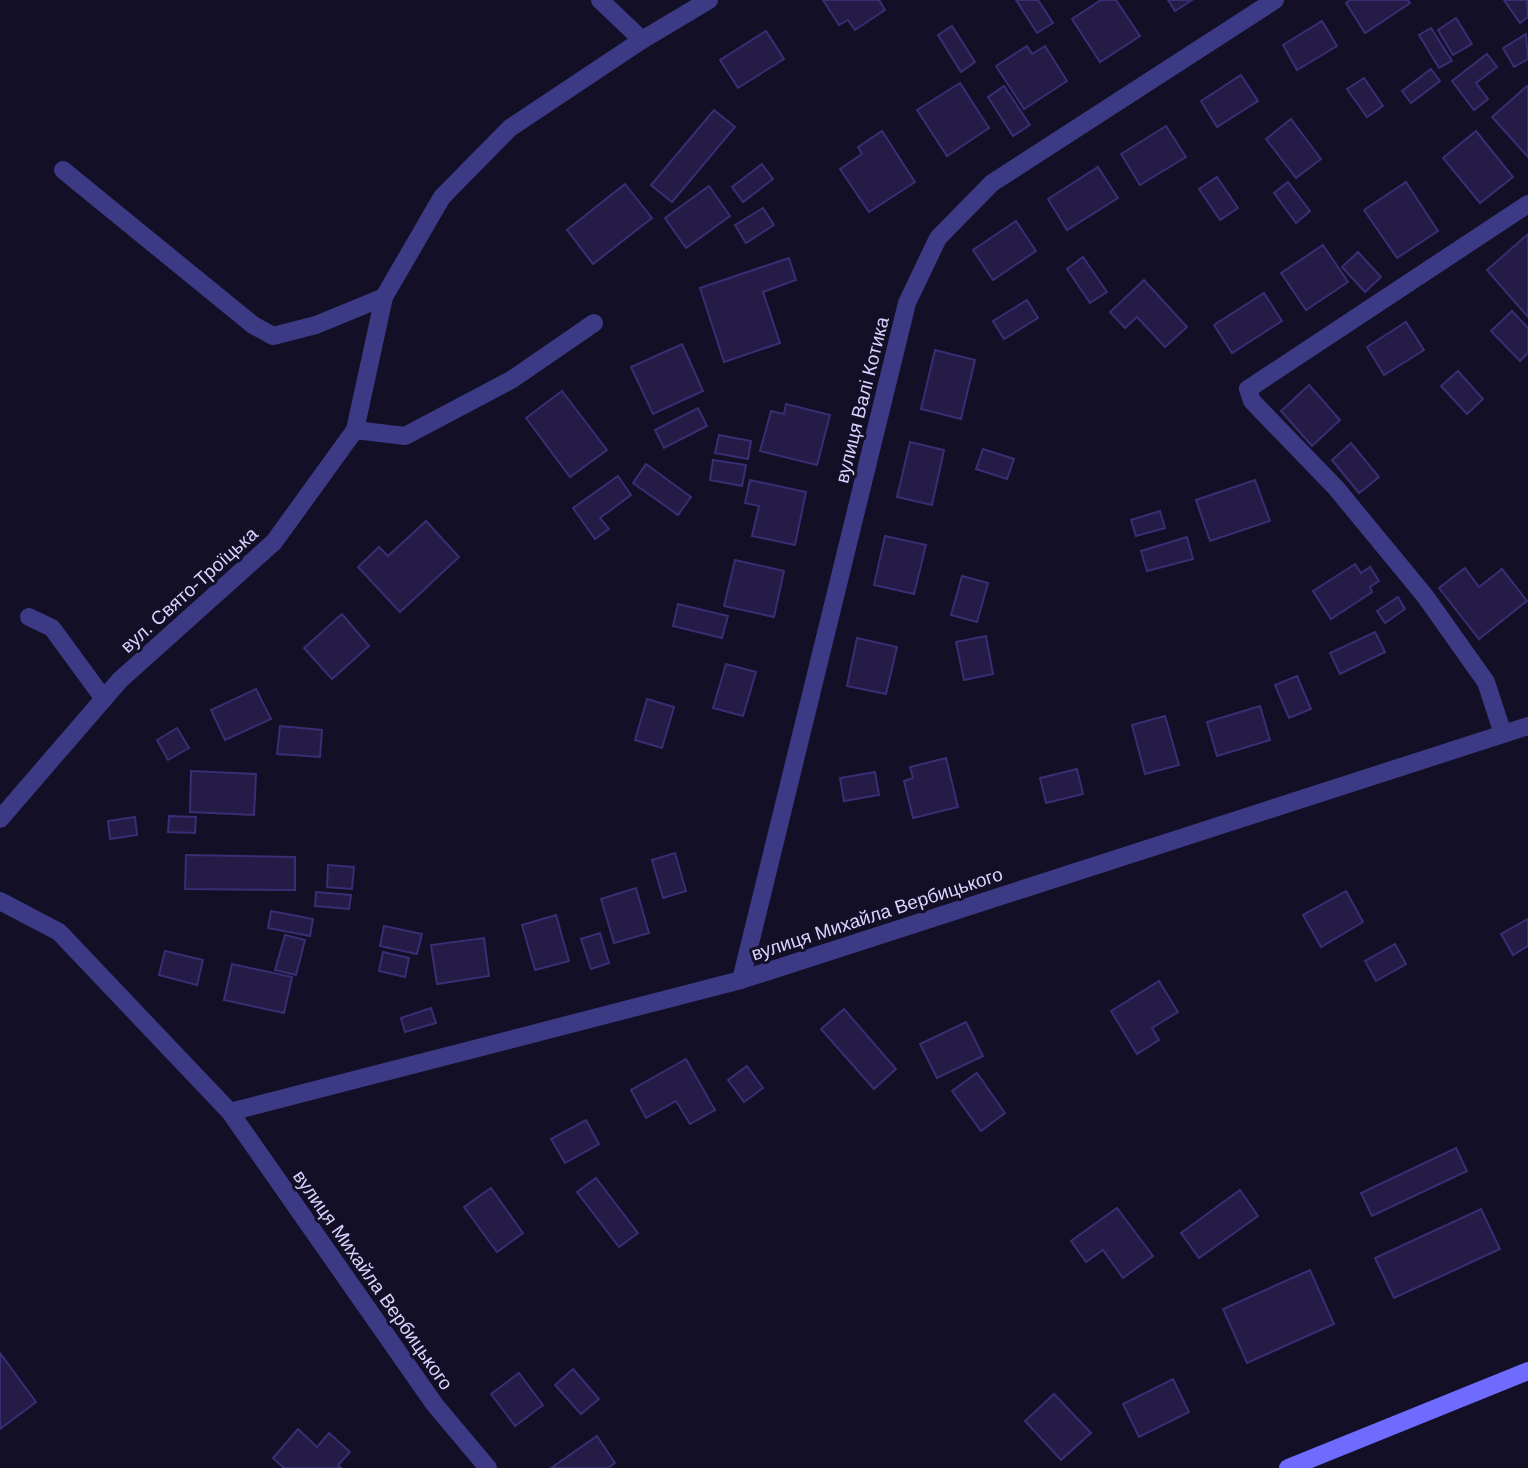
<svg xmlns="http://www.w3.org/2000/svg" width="1528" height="1468" font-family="Arial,sans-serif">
  <rect width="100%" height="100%" fill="#130f26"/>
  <g fill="#241b47" stroke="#3b2d73" stroke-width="2">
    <path d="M823,0H879L885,10L855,30L848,20L839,25Z"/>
    <path d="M1016,0H1038L1053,23L1037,33Z"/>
    <path d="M1101,0H1116L1140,36L1100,62L1072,19Z"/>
    <path d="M1168,0H1192L1175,11Z"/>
    <path d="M1350,0H1408L1410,3L1365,33L1346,3Z"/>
    <path d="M1504,0H1527L1528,17L1520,23Z"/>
    <path d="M1456,18L1472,44L1453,55L1438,30Z"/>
    <path d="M1322,21L1337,46L1297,70L1283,45Z"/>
    <path d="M952,26L975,62L961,72L938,35Z"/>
    <path d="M1431,28L1452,61L1439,68L1419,35Z"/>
    <path d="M766,31L784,59L738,88L720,60Z"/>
    <path d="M1526,34L1528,59L1514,67L1503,48Z"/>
    <path d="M1027,46L1032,54L1045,46L1067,81L1024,109L996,66Z"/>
    <path d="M1487,54L1497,67L1476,83L1488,99L1474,110L1452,81Z"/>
    <path d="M1431,69L1440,81L1411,103L1402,91Z"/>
    <path d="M1241,75L1258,101L1217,127L1201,101Z"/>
    <path d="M1364,78L1383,106L1367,117L1347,89Z"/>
    <path d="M960,83L989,128L947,156L917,110Z"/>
    <path d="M1004,86L1030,125L1013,136L988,97Z"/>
    <path d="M1527,86L1528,87V157L1492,117Z"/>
    <path d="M714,110L735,127L672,202L651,185Z"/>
    <path d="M1291,119L1321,159L1296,178L1266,139Z"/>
    <path d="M1166,126L1186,157L1140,185L1121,154Z"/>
    <path d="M882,131L915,182L869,212L840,169L862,154L858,147Z"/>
    <path d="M1476,131L1513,177L1480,203L1443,158Z"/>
    <path d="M762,164L773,179L743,202L732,187Z"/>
    <path d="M1098,167L1118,198L1067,230L1048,199Z"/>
    <path d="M1217,177L1238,208L1220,220L1199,189Z"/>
    <path d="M1288,182L1310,211L1296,223L1274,193Z"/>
    <path d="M1406,182L1438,231L1397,258L1364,210Z"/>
    <path d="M625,184L652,218L593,264L567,230Z"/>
    <path d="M709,186L730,216L686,248L665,218Z"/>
    <path d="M763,208L774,225L746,243L735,225Z"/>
    <path d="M1016,221L1036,251L993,280L973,250Z"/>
    <path d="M1528,234V317L1487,270Z"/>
    <path d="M1323,245L1348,282L1306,310L1281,273Z"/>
    <path d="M1358,252L1381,277L1365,292L1342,267Z"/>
    <path d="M1083,257L1107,292L1090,303L1067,269Z"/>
    <path d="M789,258L796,280L763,292L780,343L724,362L700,288Z"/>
    <path d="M1144,280L1187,327L1165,347L1137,317L1125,328L1110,312Z"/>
    <path d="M1264,293L1282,321L1232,353L1214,325Z"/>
    <path d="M1027,300L1038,318L1004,339L993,321Z"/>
    <path d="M1512,311L1528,328V353L1520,361L1491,331Z"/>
    <path d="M1406,322L1424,350L1384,375L1367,347Z"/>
    <path d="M682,344L703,391L653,414L631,367Z"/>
    <path d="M935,350L975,360L961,419L921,409Z"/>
    <path d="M1458,371L1483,399L1467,414L1441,386Z"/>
    <path d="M1309,385L1340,420L1312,446L1281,411Z"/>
    <path d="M562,391L607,450L570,477L526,418Z"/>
    <path d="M786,404L830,415L817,465L760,451L771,411L784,414Z"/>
    <path d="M698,408L707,426L664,448L655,430Z"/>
    <path d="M719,435L751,441L748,459L715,453Z"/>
    <path d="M910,442L944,450L932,505L897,497Z"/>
    <path d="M1351,443L1379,477L1359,493L1332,460Z"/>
    <path d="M983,449L1014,459L1007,479L976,469Z"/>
    <path d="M713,460L746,465L742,486L710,480Z"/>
    <path d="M646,464L691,497L678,515L633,483Z"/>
    <path d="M618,476L631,495L600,518L609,529L595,539L573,508Z"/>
    <path d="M750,480L806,492L795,545L752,536L759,506L745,503Z"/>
    <path d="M1255,480L1270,521L1210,541L1196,500Z"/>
    <path d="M1160,511L1165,528L1136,536L1131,520Z"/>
    <path d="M426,521L459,557L400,612L358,567L379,547L388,556Z"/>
    <path d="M885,536L926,545L914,594L874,585Z"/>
    <path d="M1187,537L1193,559L1147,571L1141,551Z"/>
    <path d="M735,560L784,571L774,617L724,606Z"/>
    <path d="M1355,564L1361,573L1370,567L1379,581L1370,587L1372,592L1331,619L1313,591Z"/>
    <path d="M1465,568L1479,587L1502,569L1527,601L1479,639L1439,588Z"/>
    <path d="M962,576L988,583L977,622L951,615Z"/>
    <path d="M1398,597L1405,609L1385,623L1377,611Z"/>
    <path d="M678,604L728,616L722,638L673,626Z"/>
    <path d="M342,614L369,646L332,679L304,648Z"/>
    <path d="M1375,632L1385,652L1340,674L1330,653Z"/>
    <path d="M986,636L993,674L964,680L956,642Z"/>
    <path d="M857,638L897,647L886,694L847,686Z"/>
    <path d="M726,664L756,672L743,716L713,708Z"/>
    <path d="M1297,676L1311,709L1289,718L1275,685Z"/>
    <path d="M256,689L271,719L225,740L211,710Z"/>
    <path d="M647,699L674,707L662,748L635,740Z"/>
    <path d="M1260,706L1270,740L1217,756L1207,722Z"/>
    <path d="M1165,716L1179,765L1145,774L1132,725Z"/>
    <path d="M280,726L322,730L320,757L277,754Z"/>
    <path d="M177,728L189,748L168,760L157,740Z"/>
    <path d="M946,758L958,807L913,818L904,781L913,778L910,767Z"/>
    <path d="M1077,769L1083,794L1046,803L1040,778Z"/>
    <path d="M191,771L256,774L254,815L190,812Z"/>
    <path d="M875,772L879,795L844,801L840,778Z"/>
    <path d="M169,816L196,817L195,833L168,832Z"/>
    <path d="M135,817L137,835L110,839L108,821Z"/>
    <path d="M675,853L686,891L663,898L652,860Z"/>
    <path d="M186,855L295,857V890L185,889Z"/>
    <path d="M328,865L354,867L352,889L327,887Z"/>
    <path d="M636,888L649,933L614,943L601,899Z"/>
    <path d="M1346,891L1363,922L1321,947L1303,915Z"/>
    <path d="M316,892L351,895L349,909L315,906Z"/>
    <path d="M271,911L313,919L310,936L268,928Z"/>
    <path d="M556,915L569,961L535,970L522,925Z"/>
    <path d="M1528,919V946L1513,955L1501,934Z"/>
    <path d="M384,926L422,934L417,954L380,946Z"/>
    <path d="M600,933L609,963L591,969L581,939Z"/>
    <path d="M285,935L305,940L296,975L275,970Z"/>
    <path d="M484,938L489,976L437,984L431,945Z"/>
    <path d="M1395,944L1406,964L1376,981L1365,961Z"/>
    <path d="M165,951L203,960L197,985L159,975Z"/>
    <path d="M383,952L409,958L405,977L379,971Z"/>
    <path d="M232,964L292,977L284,1013L224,1000Z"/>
    <path d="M1159,981L1178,1012L1152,1028L1159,1040L1137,1054L1111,1011Z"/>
    <path d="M431,1008L436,1023L405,1032L401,1018Z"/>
    <path d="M844,1009L896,1069L874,1089L821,1029Z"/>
    <path d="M966,1022L983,1056L937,1078L920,1044Z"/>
    <path d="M686,1059L715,1110L690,1124L676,1101L646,1118L631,1090Z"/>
    <path d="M747,1066L763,1088L744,1102L728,1080Z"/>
    <path d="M977,1073L1005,1113L981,1131L952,1091Z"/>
    <path d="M586,1120L599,1144L565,1163L551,1139Z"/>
    <path d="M1456,1148L1467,1171L1372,1216L1361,1193Z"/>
    <path d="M596,1178L638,1233L619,1247L577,1192Z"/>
    <path d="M491,1188L523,1233L497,1252L464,1207Z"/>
    <path d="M1240,1190L1258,1216L1199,1258L1181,1233Z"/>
    <path d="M1117,1208L1153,1256L1123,1278L1103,1250L1086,1262L1071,1241Z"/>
    <path d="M1481,1209L1500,1249L1394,1298L1375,1258Z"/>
    <path d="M1310,1270L1334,1324L1247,1363L1223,1309Z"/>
    <path d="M0,1353L36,1402L0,1429Z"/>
    <path d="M573,1369L599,1399L581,1414L555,1385Z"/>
    <path d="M519,1373L543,1405L515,1426L491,1394Z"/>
    <path d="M1173,1379L1189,1412L1139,1437L1123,1404Z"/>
    <path d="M1054,1394L1091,1433L1061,1460L1025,1421Z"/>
    <path d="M298,1429L317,1447L329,1433L350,1452L338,1465L341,1468H284L273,1458Z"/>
    <path d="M597,1436L615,1463L608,1468H551Z"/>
  </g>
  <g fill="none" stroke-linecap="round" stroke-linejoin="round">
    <g stroke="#3d3a85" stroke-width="18">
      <path d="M642,40L709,0"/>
      <path d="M63,170L253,325L273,336L316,325L384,297"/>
      <path d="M355,430L405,436L511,380L594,323"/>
      <path d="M29,617L52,628L104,699"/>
      <path d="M1503,734L1486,682L1425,596L1336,488L1252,401L1248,389L1528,204"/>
      <path d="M0,819L120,680L274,542L355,430L384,297L442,197L510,128L642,40L600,0"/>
      <path d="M0,901L59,932L230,1112L435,1405L488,1468"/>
      <path d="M741,980L907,303L938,238L992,183L1275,0"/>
      <path d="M230,1112L741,980L1528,726"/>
    </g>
    <path stroke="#6f6bff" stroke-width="18" d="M1288,1468L1528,1371"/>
  </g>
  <g text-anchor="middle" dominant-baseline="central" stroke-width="6" stroke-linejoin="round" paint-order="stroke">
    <g font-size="19" fill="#d9d4ff" stroke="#130f26">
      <text transform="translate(862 400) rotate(-76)">вулиця Валі Котика</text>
      <text transform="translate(189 590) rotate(-42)">вул. Свято-Троїцька</text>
      <text transform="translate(877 914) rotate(-18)">вулиця Михайла Вербицького</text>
      <text transform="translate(373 1280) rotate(55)">вулиця Михайла Вербицького</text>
    </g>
  </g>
</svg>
